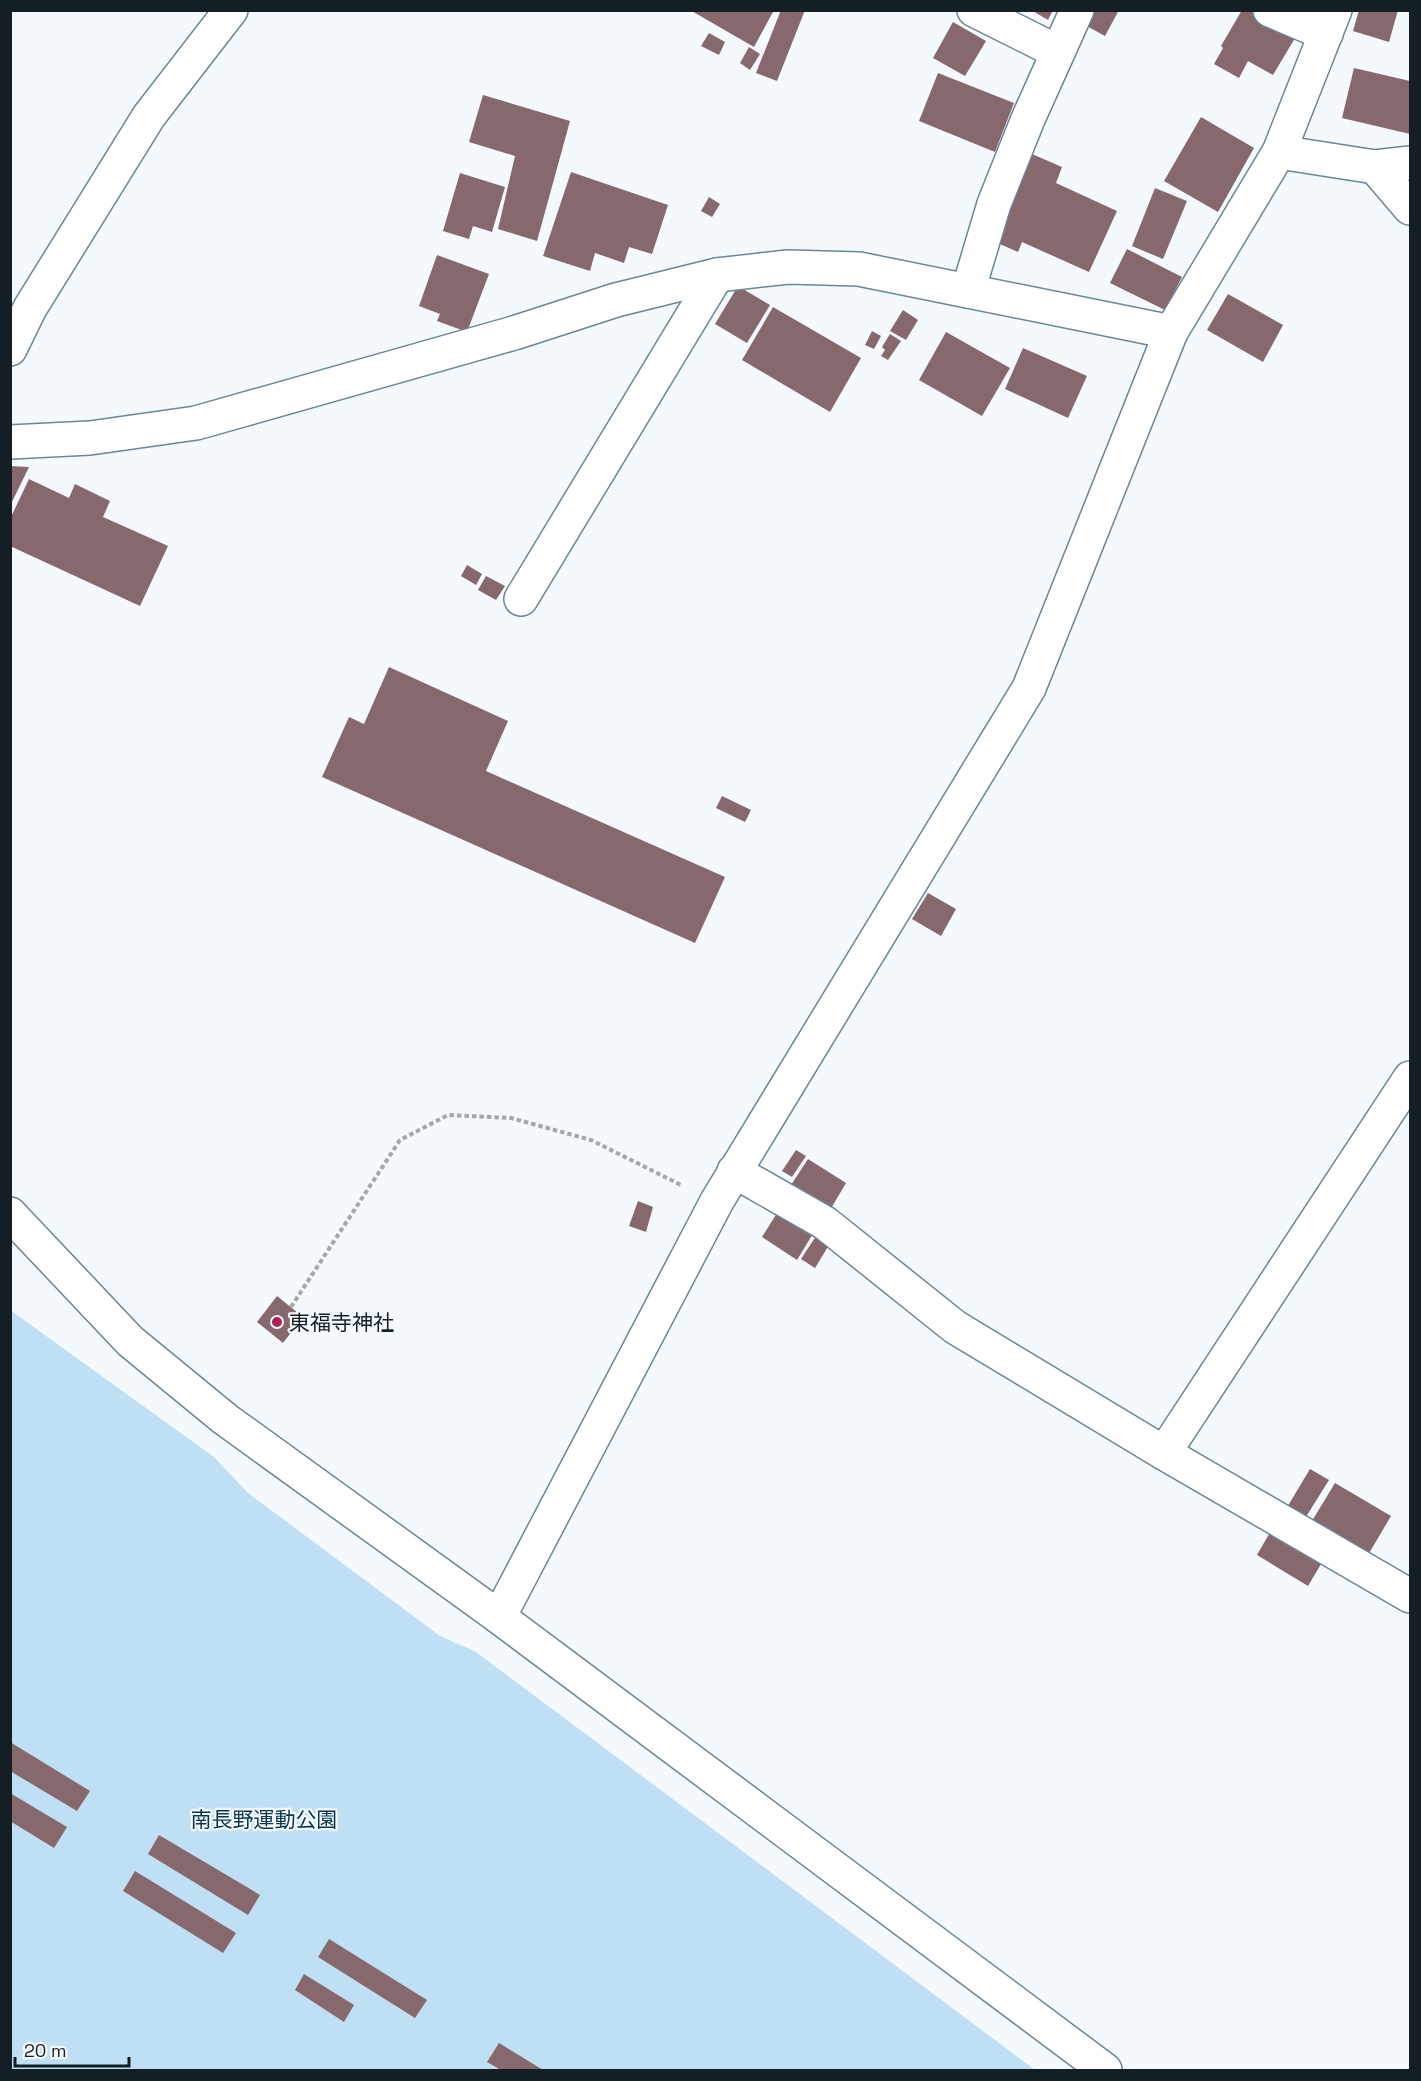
<svg xmlns="http://www.w3.org/2000/svg" width="1421" height="2081" font-family="'Space Grotesk','Noto Sans JP',sans-serif">
  <rect width="100%" height="100%" fill="#f3f9fd"/>
  <path fill="#bfdff4" d="M10,1310L214,1457L248,1493L440,1636L476,1652L1035,2070H11Z"/>
  <g fill="#87686d">
    <path d="M690,10H774L754,47Z"/>
    <path d="M781,10H805L777,81L756,73Z"/>
    <path d="M1031,10H1053L1048,20Z"/>
    <path d="M1090,10H1119L1105,36L1083,24Z"/>
    <path d="M1242,10H1258L1298,33L1273,75L1248,61L1239,78L1214,64L1223,48L1221,46Z"/>
    <path d="M1359,10H1398L1389,42L1353,31Z"/>
    <path d="M953,22L986,41L965,76L933,58Z"/>
    <path d="M709,33L725,42L719,55L701,46Z"/>
    <path d="M749,47L760,54L750,70L740,63Z"/>
    <path d="M1354,68L1410,81V134L1342,118Z"/>
    <path d="M938,73L1014,103L995,152L919,121Z"/>
    <path d="M483,95L570,121L537,241L498,229L515,156L469,142Z"/>
    <path d="M1201,117L1254,148L1218,212L1164,181Z"/>
    <path d="M1032,154L1062,167L1056,183L1117,211L1089,272L1022,242L1018,252L993,241Z"/>
    <path d="M571,172L668,205L652,254L629,247L624,263L595,253L590,271L543,256Z"/>
    <path d="M460,173L505,187L492,232L473,226L469,239L443,231Z"/>
    <path d="M1155,188L1187,201L1163,259L1132,246Z"/>
    <path d="M709,197L720,204L712,217L701,211Z"/>
    <path d="M1127,249L1182,277L1165,310L1110,283Z"/>
    <path d="M437,255L489,274L467,332L437,321L440,314L419,306Z"/>
    <path d="M738,286L770,305L747,343L715,324Z"/>
    <path d="M1228,294L1283,325L1263,362L1207,330Z"/>
    <path d="M773,307L861,358L830,412L742,360Z"/>
    <path d="M903,310L918,320L906,340L890,331Z"/>
    <path d="M872,331L881,336L874,349L865,345Z"/>
    <path d="M946,332L1010,368L982,416L919,380Z"/>
    <path d="M890,334L901,341L888,360L881,356L885,350L882,347Z"/>
    <path d="M1023,348L1087,376L1068,418L1005,389Z"/>
    <path d="M10,466L29,467L10,506Z"/>
    <path d="M29,479L69,498L75,484L110,501L103,517L168,546L140,606L10,546V519Z"/>
    <path d="M467,565L482,574L476,585L461,576Z"/>
    <path d="M486,576L505,586L496,600L478,590Z"/>
    <path d="M389,667L508,721L486,771L725,877L695,943L322,777L349,717L364,724Z"/>
    <path d="M722,796L751,810L745,822L716,808Z"/>
    <path d="M928,893L956,909L941,936L912,919Z"/>
    <path d="M796,1150L806,1156L792,1177L782,1171Z"/>
    <path d="M808,1159L846,1183L830,1210L791,1185Z"/>
    <path d="M638,1201L653,1207L646,1232L629,1226Z"/>
    <path d="M779,1210L814,1232L797,1260L762,1237Z"/>
    <path d="M816,1236L829,1245L815,1268L801,1259Z"/>
    <path d="M277,1296L303,1317L283,1343L257,1322Z"/>
    <path d="M1310,1469L1329,1480L1304,1520L1286,1509Z"/>
    <path d="M1335,1483L1391,1516L1368,1555L1312,1521Z"/>
    <path d="M1272,1529L1324,1559L1308,1586L1257,1555Z"/>
    <path d="M10,1742L90,1791L77,1811L10,1771Z"/>
    <path d="M10,1793L67,1827L54,1848L10,1821Z"/>
    <path d="M159,1835L260,1895L248,1915L148,1854Z"/>
    <path d="M135,1871L236,1933L223,1953L123,1891Z"/>
    <path d="M329,1939L427,2000L415,2018L318,1957Z"/>
    <path d="M304,1974L354,2005L344,2022L295,1990Z"/>
    <path d="M499,2043L543,2070H501L487,2062Z"/>
  </g>
  <g fill="none" stroke-linecap="round" stroke-linejoin="round">
    <g stroke="#6a8697" stroke-width="36">
      <g id="minor">
        <path d="M974,10L1058,52"/>
        <path d="M1270,10L1326,34"/>
        <path d="M1279,152L1375,167L1410,163"/>
        <path d="M1375,167L1410,208"/>
        <path d="M968,291L994,204L1028,119L1077,10"/>
        <path d="M10,349L30,308L149,116L231,10"/>
        <path d="M10,442L90,438L196,423L514,333L616,300L717,275L788,267L859,269L1171,332"/>
        <path d="M521,599L717,275"/>
        <path d="M734,1171L825,1223L955,1327L1164,1453L1410,1596"/>
        <path d="M10,1214L130,1341L225,1419L499,1617L1105,2070"/>
        <path d="M1164,1453L1410,1078"/>
        <path d="M499,1617L717,1201L1029,688L1171,332L1279,152L1335,10"/>
      </g>
    </g>
    <path stroke="#a1a9ae" stroke-width="4" stroke-dasharray="4.5 3" stroke-linecap="butt" d="M291,1307L400,1140L448,1115L511,1118L591,1140L683,1186"/>
    <use href="#minor" stroke="#fff" stroke-width="33"/>
  </g>
  <circle fill="#b02053" stroke="#f3f9fd" stroke-width="2" cx="277" cy="1322" r="6"/>
  <g text-anchor="middle" dominant-baseline="central" stroke-width="4.5" stroke-linejoin="round" paint-order="stroke">
    <g font-size="21" fill="#131e25" stroke="#f3f9fd" text-anchor="start">
      <text x="289" y="1322">東福寺神社</text>
    </g>
    <g font-size="21" fill="#08364d" stroke="#f3f9fd">
      <text x="264" y="1819">南長野運動公園</text>
    </g>
  </g>
  <rect width="1421" height="2081" fill="none" stroke="#131e25" stroke-width="24"/>
  <path d="M15 2057v9h114v-9" fill="none" stroke="#131e25" stroke-width="3"/>
  <text x="24" y="2057" font-size="18" fill="#131e25" stroke="#f3f9fd" stroke-width="4.5" paint-order="stroke">20 m</text>
</svg>
